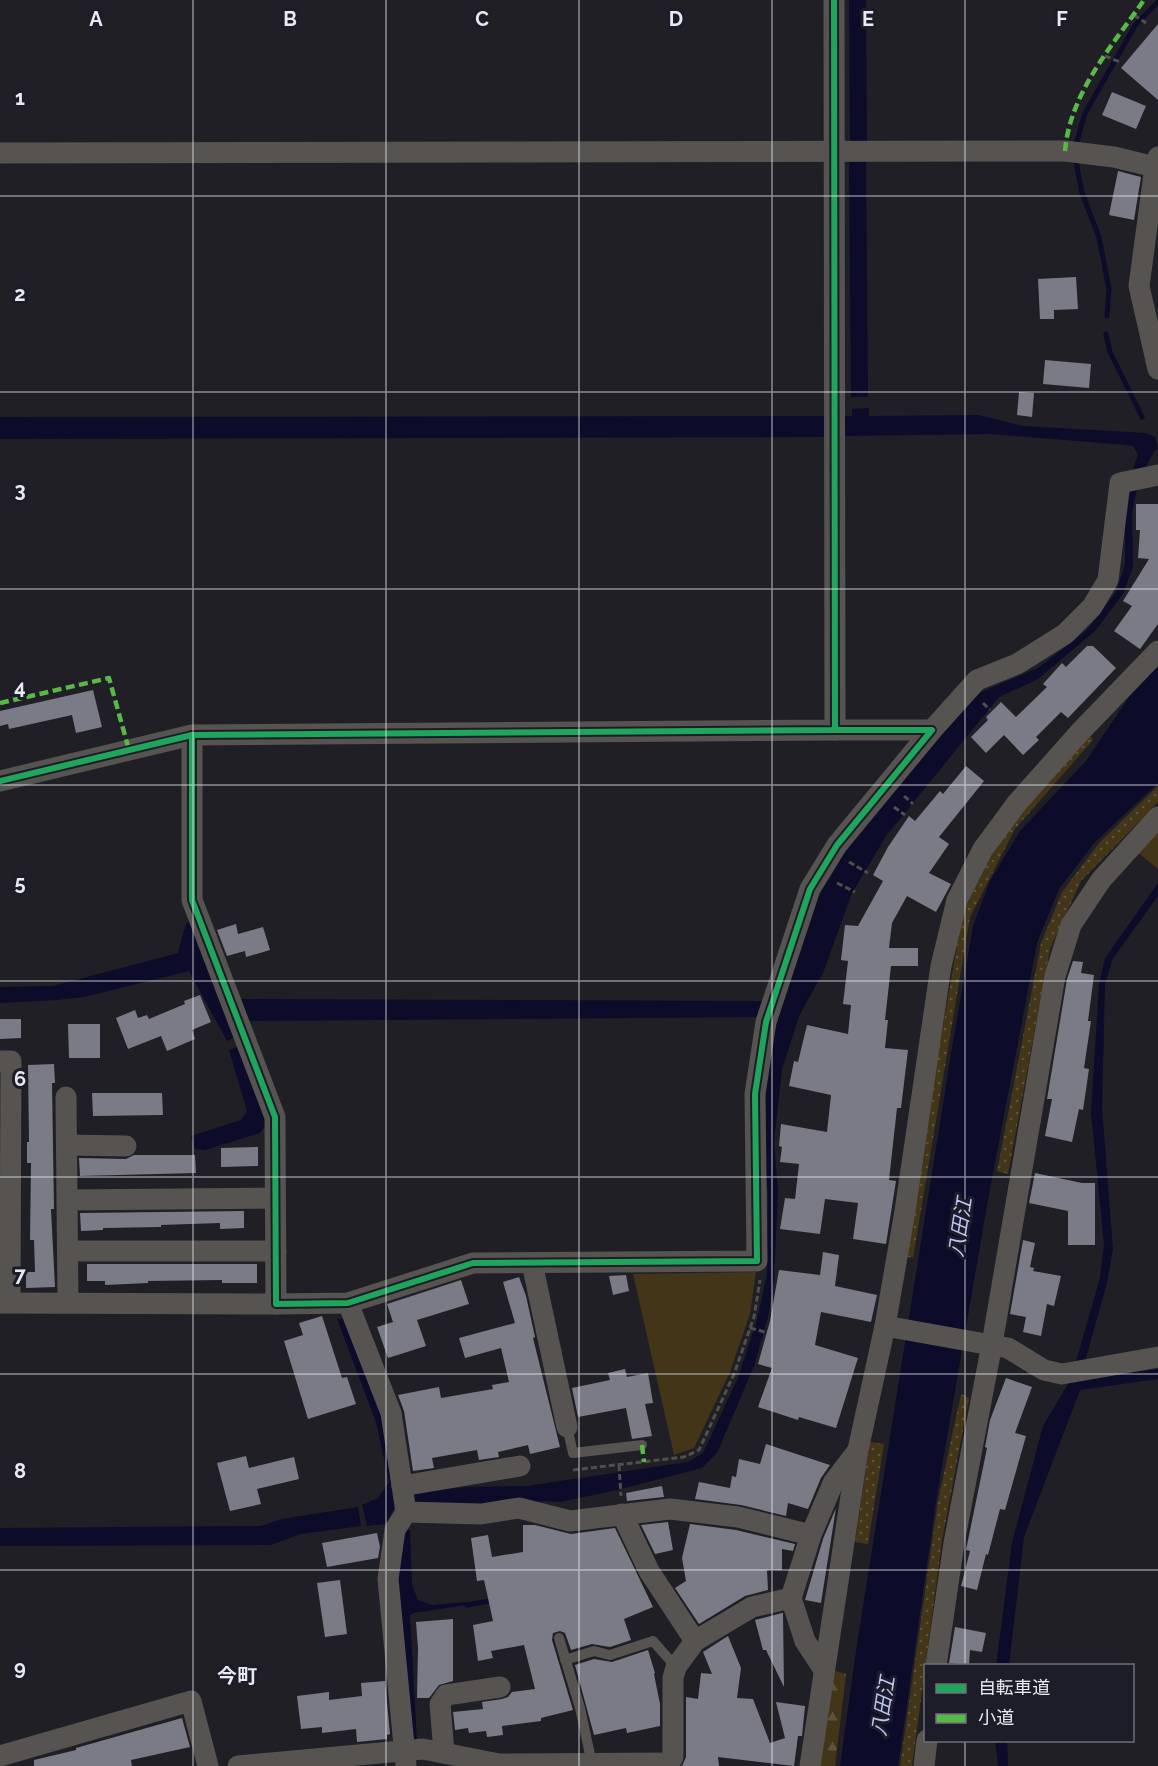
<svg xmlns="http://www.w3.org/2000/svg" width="1158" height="1766" font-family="Raleway,'Noto Sans JP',sans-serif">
  <defs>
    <pattern id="grass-dots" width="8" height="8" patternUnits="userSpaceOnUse" patternTransform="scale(1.5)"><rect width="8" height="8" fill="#423518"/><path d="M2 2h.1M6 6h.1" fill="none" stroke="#5d523a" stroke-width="1.8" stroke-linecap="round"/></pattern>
    <pattern id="forest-firs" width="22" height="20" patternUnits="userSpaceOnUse" patternTransform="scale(1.5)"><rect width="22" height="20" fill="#423518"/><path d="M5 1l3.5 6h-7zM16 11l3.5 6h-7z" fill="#5d523a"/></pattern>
  </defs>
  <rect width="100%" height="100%" fill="#1f1f25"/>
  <g fill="url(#grass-dots)">
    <path d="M1089,733L1093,740L1015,829L970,917L913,1258L903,1256L963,911L1004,831Z"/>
    <path d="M1158,786V802L1081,881L1050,949L1008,1174L997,1171L1041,943L1062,892L1100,842Z"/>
    <path d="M961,1394L969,1398L942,1541L912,1766H900L938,1501Z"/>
    <path d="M870,1442L884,1444L868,1544L855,1542Z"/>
  </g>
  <path fill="url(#forest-firs)" d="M832,1670L846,1674L835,1766H820Z"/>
  <g fill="#423518">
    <path d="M1158,829V869L1136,851Z"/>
    <path d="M756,1272L750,1314L730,1372L694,1448L674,1455L633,1274Z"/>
  </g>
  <g fill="#0c0b2a">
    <path d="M849,0H866L867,144H850Z"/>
    <path d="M849,159H866L868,397H851Z"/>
    <path d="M869,408V416L979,415L1023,426L1146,433L1155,437L1158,449L1155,450L1143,472L1131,475L1138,454L1133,446L1126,445L990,434L843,436V416H852V409Z"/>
    <path d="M824,416V437L0,439V417Z"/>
    <path d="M1137,488L1132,514L1133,567L1123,594L1095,631L1038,679L999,697L886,836L852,893L823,973L800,1014L782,1069L774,1142L778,1192L774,1280L768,1317L754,1366L717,1453L702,1468L617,1490L560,1502L546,1501L478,1507L415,1505L413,1493L466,1487L527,1486L688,1462L703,1453L738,1378L757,1320L767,1275L768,1194L764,1160V1100L770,1047L778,1019L763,1017L244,1021L237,1036L227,1041L189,971L84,997L57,1000L0,1003V987L53,986L178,953L185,926L191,918L235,999L783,1001L814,897L834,866L895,785L979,693L1038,668L1087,630L1116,592L1125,564V510L1129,490Z"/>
    <path d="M1158,666V783L1095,842L1059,889L1037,943L989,1194L937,1495L898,1766H840L857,1644L951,1054L973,926L990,881L1020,831L1086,761L1129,697Z"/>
    <path d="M1158,883V896L1112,960L1105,985L1102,1108L1113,1250L1107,1283L1080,1379L1158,1369V1379L1080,1390L1024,1537L1009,1665L996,1666L1012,1543L1043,1426L1071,1379L1100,1278L1104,1244L1091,1112L1099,984L1105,958Z"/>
    <path d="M240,1046L268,1122L260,1133L205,1150L195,1149L191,1136L241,1120L247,1111L229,1050Z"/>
    <path d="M346,1318L384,1421L395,1507L385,1524L367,1526L362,1505L378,1498L389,1482L376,1422L337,1319Z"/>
    <path d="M358,1507L361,1526L301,1534L271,1545L0,1546V1528L261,1526L282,1519Z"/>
    <path d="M406,1530H410L412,1585L418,1600L432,1605L466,1602L467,1605L413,1613L410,1616L417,1741H409L397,1590L402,1532Z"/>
    <path d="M995,1741H1007L1008,1766H998Z"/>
  </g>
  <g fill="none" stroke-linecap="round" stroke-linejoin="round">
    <g stroke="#0c0b2a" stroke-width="5">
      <path d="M1077,141L1085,113L1136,24L1158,2"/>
      <path d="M1076,161L1082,193L1099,237L1109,289L1107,316"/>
      <path d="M1106,334L1110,352L1142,417"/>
      <path d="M467,1605L494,1600"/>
    </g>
  </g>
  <g fill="#7a7b86">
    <path d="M1158,24V100L1121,68Z"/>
    <path d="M1112,92L1146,106L1136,129L1102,115Z"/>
    <path d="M1118,171L1141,177L1134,220L1109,215Z"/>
    <path d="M1076,277L1078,309L1054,310V319H1040L1038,279Z"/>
    <path d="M1045,360L1091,364L1089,388L1043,384Z"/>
    <path d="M1019,392L1034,393L1032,417L1017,415Z"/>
    <path d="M1136,504H1158V624L1140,649L1114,631L1132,606L1123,601L1149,559L1138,558L1140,530H1136Z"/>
    <path d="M1087,646H1093L1116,668L1068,718L1061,712L1036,737L1039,740L1023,755L1004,735L986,753L971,737L988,720L986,717L1001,702L1016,717L1047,687L1043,684L1062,663L1066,667Z"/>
    <path d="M93,690L102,727L76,733L72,715L9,729L8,724L0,726V711Z"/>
    <path d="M966,766L984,781L939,837L949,844L929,873L951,884L936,912L907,896L892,923L889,948H918V966H891L885,1020H888L885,1048L908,1050L901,1108H897L889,1180L896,1181L886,1244L853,1239L858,1203L825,1199L820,1234L780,1229L785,1198L795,1199L799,1164L780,1162L782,1147L779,1146L781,1124L827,1132L831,1095L789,1086L794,1061L798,1062L807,1025L848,1034L851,1005L843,1004L848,961L841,960L845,925L858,926L883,881L873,875L888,847L909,816L915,821L940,791L943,794Z"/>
    <path d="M236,924L238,934L263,927L270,950L246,957L245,951L227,956L217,930Z"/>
    <path d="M1073,961L1083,962L1081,973L1094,975L1088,1021H1091L1084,1068L1089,1069L1083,1110L1079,1109L1072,1142L1045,1136L1052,1099H1047L1067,979Z"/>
    <path d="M200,995L211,1022L192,1030L195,1039L167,1051L161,1036L128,1049L116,1018L135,1010L138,1018L147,1015L149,1019L185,1004L184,1001Z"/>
    <path d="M0,1019H21V1038L0,1039Z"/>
    <path d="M68,1024H100V1058H69Z"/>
    <path d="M54,1064L55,1083H52L54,1209H51L55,1287L26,1288V1272H35L34,1240H30L31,1163H27V1142H29L28,1065Z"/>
    <path d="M92,1093H162L163,1115L93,1116Z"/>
    <path d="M258,1147V1166L221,1167V1148Z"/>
    <path d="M134,1155H195L196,1173L80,1176L79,1158L126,1159Z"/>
    <path d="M1035,1173L1082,1183H1095V1245H1068V1211L1029,1203Z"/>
    <path d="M244,1211V1228L220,1229V1223L161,1225V1227L103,1228V1230L81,1231L80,1213Z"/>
    <path d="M1023,1240L1035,1243L1030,1267L1034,1268L1033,1271L1061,1276L1054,1306L1047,1304L1041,1336L1023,1332L1026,1317L1010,1314Z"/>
    <path d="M823,1252L839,1255L835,1286L877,1295L871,1322L821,1312L815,1345L858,1358L836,1428L799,1417L798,1420L758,1407L772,1368L758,1364L770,1321L779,1270L820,1275Z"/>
    <path d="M87,1264H257V1283H222V1280L148,1281V1283L105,1285V1281H87Z"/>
    <path d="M626,1275L629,1291L613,1295L609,1276Z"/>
    <path d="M519,1277L526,1296L535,1337L533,1338L560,1447L530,1454L528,1445L498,1452L499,1457L479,1460L477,1450L432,1458L434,1468L413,1471L404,1411L398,1395L439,1387L441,1398L493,1389L492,1385L509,1382L501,1348L465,1358L459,1338L515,1323L503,1282Z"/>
    <path d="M461,1280L469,1304L417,1320L426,1346L388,1358L377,1327L393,1322L387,1304Z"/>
    <path d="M322,1316L342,1378L347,1377L356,1404L308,1419L284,1341L303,1335L299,1323Z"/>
    <path d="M625,1369L627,1377L648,1373L653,1403L645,1404L652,1436L632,1439L626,1408L578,1417L572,1388L610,1380L608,1373Z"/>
    <path d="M1006,1378L1032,1387L1015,1433L1026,1436L1005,1510L1000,1509L988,1555L986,1554L977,1590L961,1586L970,1551L966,1550L967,1545L987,1448L985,1447L990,1420Z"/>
    <path d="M766,1444L830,1465L821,1478L808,1509L788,1503L786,1516L741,1505L695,1499L699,1482L730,1488L732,1476L736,1477L739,1459L760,1464Z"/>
    <path d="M246,1456L249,1468L294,1457L299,1479L257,1489L261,1504L230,1511L217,1463Z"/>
    <path d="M662,1486L664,1497L627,1501L626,1493Z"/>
    <path d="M836,1508L821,1603L805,1600L823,1539Z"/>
    <path d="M668,1522L673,1550L655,1554L641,1525Z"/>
    <path d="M690,1524L736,1530L795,1544L793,1551L782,1549V1570H767L768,1590L745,1596L699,1624L675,1588L686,1581L682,1558Z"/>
    <path d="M523,1525H535L571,1534L615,1528L653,1607L624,1619L631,1640L610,1647L592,1644L571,1650L565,1633L560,1631L553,1633L552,1640L573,1710L541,1718V1721L502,1726L503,1735L487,1737L486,1731L469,1733L468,1728L455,1730L453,1712L483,1709L482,1702L502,1699L508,1697L512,1692L535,1689L524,1645L491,1651L493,1658L478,1661L473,1625L493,1621L484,1580L477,1581L471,1538L488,1535L492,1557L523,1552Z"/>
    <path d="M377,1533L380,1547L378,1558L327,1567L322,1543Z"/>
    <path d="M340,1580L347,1634L325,1637L317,1583Z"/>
    <path d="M782,1613H783L784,1687L766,1650H763L755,1620Z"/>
    <path d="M453,1619V1681L439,1685L429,1698H417L418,1648L416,1622Z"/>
    <path d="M955,1627L986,1633L982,1652L970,1650L969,1665L949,1663Z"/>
    <path d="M728,1636L741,1668L737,1698L753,1699L770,1743L785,1738L776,1702L805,1706L802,1736H798L794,1766L718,1757L719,1766H682L686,1757V1697L698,1699L701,1673L712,1674L703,1652Z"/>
    <path d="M648,1650L655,1673L654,1674L660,1704V1726L627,1733L626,1728L594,1735L575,1665L594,1659L612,1662Z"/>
    <path d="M385,1681L390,1734L387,1735V1739L357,1742L356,1729L322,1733V1727L301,1729L297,1696L329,1692V1700L362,1696L361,1683Z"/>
    <path d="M182,1718L190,1747L131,1760L132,1766H34V1760L76,1750V1748Z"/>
  </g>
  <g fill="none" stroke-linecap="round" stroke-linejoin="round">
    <g stroke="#504f4e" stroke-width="3" stroke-dasharray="6 3" stroke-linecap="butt">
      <path d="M1134,15L1146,23"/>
      <path d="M1105,56L1120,62"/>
      <path d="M983,703L990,710"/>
      <path d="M904,796L913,804"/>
      <path d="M894,807L905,815"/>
      <path d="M849,862L868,873"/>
      <path d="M837,883L855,892"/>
      <path d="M750,1328L765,1332"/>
      <path d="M619,1465L621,1496"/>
      <path d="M573,1470L684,1457L699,1450L734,1374L754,1317L760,1280"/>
    </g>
    <g stroke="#565350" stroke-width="10">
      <path d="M567,1427L573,1453L642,1445"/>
      <path d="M559,1638L580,1708L592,1764"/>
      <path d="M565,1660L594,1651L610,1655L653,1641L676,1667"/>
    </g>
    <g stroke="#565350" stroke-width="21">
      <path d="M0,153L1065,151L1114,157L1155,167"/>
      <path d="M1158,157L1155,167L1139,286L1158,369"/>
      <path d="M932,730L977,680L1017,664L1065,634L1092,607L1108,580L1120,483L1158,475"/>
      <path d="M192,735V900L275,1117L276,1304L348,1303L473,1263L757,1261L755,1094L766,1022L810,889L837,845L932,730H835"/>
      <path d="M0,781L192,735L835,730L834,0"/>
      <path d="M0,1061H11L10,1302"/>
      <path d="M66,1097L68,1303"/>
      <path d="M67,1145L126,1146"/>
      <path d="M67,1200L275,1198"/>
      <path d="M68,1251H276"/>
      <path d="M532,1263L567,1427"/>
      <path d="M0,1303L276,1304"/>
      <path d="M348,1303L391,1413L406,1512L395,1530L388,1579L406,1766"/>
      <path d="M885,1326L1008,1348L1044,1370L1062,1374L1158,1357"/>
      <path d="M402,1486L520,1466"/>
      <path d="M406,1512L481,1514L519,1508L570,1521L670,1509L738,1517L811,1535"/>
      <path d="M622,1514L649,1571L695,1641"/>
      <path d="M791,1598L805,1641L824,1670"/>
      <path d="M936,1666L954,1543L992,1344L1055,976L1071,925L1101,880L1158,817"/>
      <path d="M444,1753L440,1704L446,1695L500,1687"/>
      <path d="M0,1756L191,1701L208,1766"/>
      <path d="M238,1766L423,1749L499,1764L669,1763"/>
      <path d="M670,1766L669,1763L673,1757V1678L676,1667L695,1641L752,1607L791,1598L811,1535L833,1483L856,1453"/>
      <path d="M810,1766L858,1450L885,1326L905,1211L941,966L957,900L983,849L1017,803L1080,732L1158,651"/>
      <path d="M924,1766L927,1740"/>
    </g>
    <g stroke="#58b947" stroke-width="4.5" stroke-dasharray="9 4.5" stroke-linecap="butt">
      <path d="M1065,151C1070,93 1112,46 1144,0"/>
      <path d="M0,703L109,678L129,750"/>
      <path d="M642,1445L644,1462"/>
    </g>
    <g stroke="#1c1d28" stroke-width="10">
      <g id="cycleway">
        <path d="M192,735V900L275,1117L276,1304L348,1303L473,1263L757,1261L755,1094L766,1022L810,889L837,845L932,730H835"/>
        <path d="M0,781L192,735L835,730L834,0"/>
      </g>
    </g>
    <use href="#cycleway" stroke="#20a55d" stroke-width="6"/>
  </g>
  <path fill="none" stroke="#e8e9f1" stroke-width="1.5" stroke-opacity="0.55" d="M193,0V1766M386,0V1766M579,0V1766M772,0V1766M965,0V1666M0,196H1158M0,392H1158M0,589H1158M0,785H1158M0,981H1158M0,1177H1158M0,1374H1158M0,1570H1158M965,1740V1766"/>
  <g text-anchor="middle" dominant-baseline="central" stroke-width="6" stroke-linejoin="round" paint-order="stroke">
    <g font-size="20" font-style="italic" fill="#bcc4f9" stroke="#1c1d28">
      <text transform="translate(960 1227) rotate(-81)">八田江</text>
      <text transform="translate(883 1706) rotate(-81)">八田江</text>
    </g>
    <g font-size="20" font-weight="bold" fill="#e8e9f1" stroke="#1c1d28">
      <text x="237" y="1676">今町</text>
    </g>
  </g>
  <g font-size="20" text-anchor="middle" font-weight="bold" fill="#e8e9f1" stroke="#1c1d28" stroke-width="6" stroke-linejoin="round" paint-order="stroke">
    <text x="96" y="26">A</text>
    <text x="290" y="26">B</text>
    <text x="482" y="26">C</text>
    <text x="676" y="26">D</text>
    <text x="868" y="26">E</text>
    <text x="1062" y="26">F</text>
    <text x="20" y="105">1</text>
    <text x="20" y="301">2</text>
    <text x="20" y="497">3</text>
    <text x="20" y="694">4</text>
    <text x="20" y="890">5</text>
    <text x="20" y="1086">6</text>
    <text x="20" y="1282">7</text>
    <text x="20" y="1478">8</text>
    <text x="20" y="1675">9</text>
  </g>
  <rect x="924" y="1664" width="210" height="78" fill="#1c1d28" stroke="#6e6f78" stroke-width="1.5"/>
  <rect x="936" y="1684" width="30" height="9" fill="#20a55d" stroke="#6e6f78" stroke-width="1.5"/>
  <text x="978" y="1694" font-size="18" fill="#e8e9f1">自転車道</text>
  <rect x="936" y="1714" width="30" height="9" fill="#58b947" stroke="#6e6f78" stroke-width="1.5"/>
  <text x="978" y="1724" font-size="18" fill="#e8e9f1">小道</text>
</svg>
